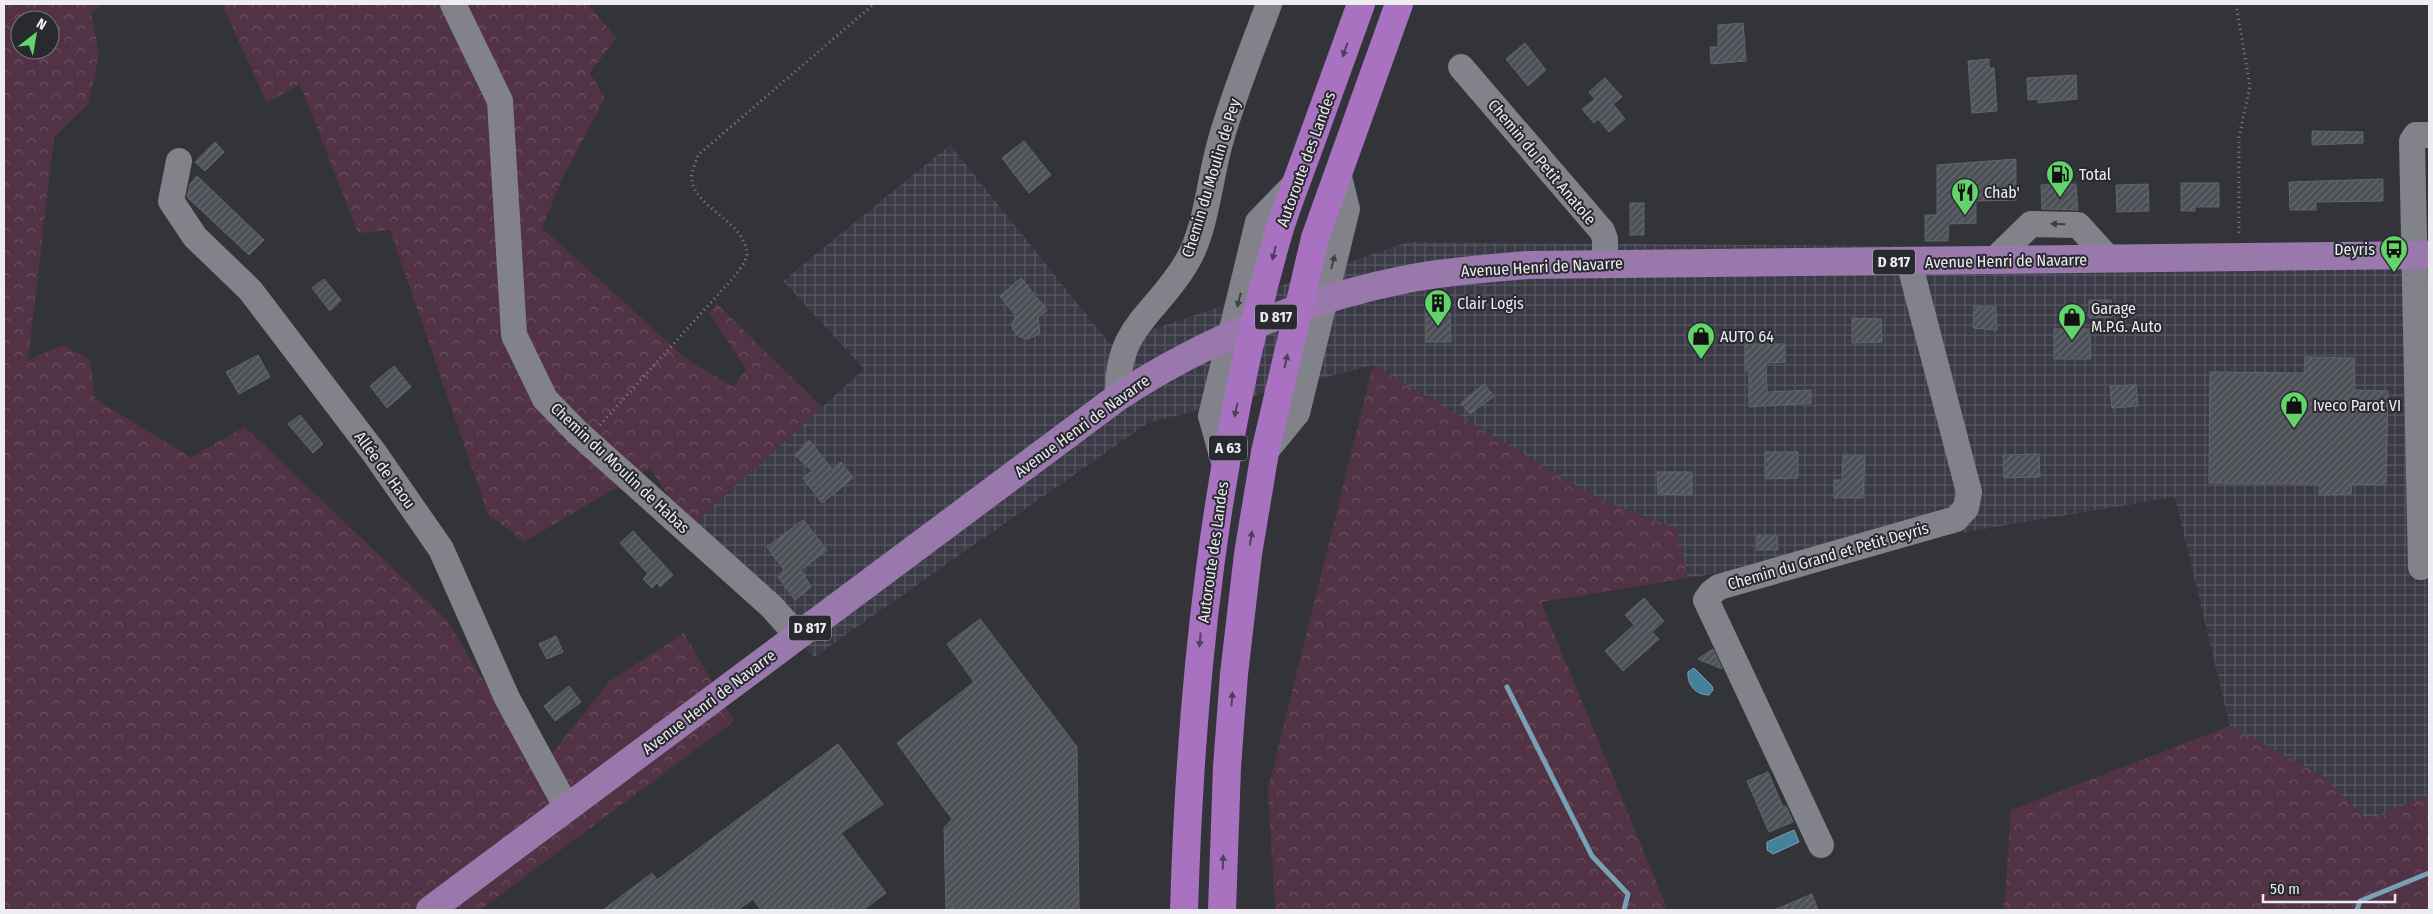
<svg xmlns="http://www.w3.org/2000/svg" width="2433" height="914" font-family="'Fira Sans Condensed',sans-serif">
  <defs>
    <pattern id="industrial-grid" width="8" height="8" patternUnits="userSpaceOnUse" patternTransform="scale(1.25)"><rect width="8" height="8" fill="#3b3b48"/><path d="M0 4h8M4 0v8" fill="none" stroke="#585863"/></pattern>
    <pattern id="forest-crowns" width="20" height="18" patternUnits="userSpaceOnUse" patternTransform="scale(1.25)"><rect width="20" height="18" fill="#523346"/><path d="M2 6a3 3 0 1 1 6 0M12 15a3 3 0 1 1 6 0" fill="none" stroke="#6b5161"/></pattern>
    <pattern id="building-hatch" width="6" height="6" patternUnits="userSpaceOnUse" patternTransform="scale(1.25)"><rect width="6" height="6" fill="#4d5157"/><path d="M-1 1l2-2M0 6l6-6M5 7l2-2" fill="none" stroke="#676a70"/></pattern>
  </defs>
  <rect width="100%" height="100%" fill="#33333a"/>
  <path fill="url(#industrial-grid)" d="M950,145L1110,344L1409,242L2111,248L2429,243V795L2367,821L2323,776L2230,726L2175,497L1688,578L1676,528L1601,500L1373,365L1148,423L814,657L689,528L864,369L783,281Z"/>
  <g fill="url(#forest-crowns)" fill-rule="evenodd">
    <path d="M4,4H102L91,14L99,53L89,103L54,137L28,360L63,345L90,360L95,399L191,457L245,427L447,620L538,771L610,681L684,633L734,721L480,910H4ZM20,20H50V50H20Z"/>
    <path d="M222,4H588L616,38L590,73L605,98L563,177L542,228L689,361L734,387L746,369L709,312L717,304L822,407L689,528L650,468L524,542L488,514L390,230L358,233L300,84L267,103Z"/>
    <path d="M1373,365L1601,500L1676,528L1688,578L1541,602L1668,910H1275L1268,789Z"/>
    <path d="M2230,726L2323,776L2367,820L2429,795V910H2004L2011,810Z"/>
  </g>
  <g fill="#46819b" stroke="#78a1b5">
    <path d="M1694,668L1712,686L1713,690L1709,695C1696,695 1687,685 1688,672Z"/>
    <path d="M1794,830L1799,842L1773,854L1767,850V842Z"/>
  </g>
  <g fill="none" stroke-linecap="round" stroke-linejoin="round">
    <g stroke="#78a1b5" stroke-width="5">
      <path d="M1507,687L1592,856L1628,894L1624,910"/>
      <path d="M2357,910L2360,901L2429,873"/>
    </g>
  </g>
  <g fill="url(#building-hatch)" stroke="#60656b">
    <path d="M1743,23L1746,61L1711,64L1710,47H1718V25Z"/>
    <path d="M1525,43L1546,70L1528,86L1506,59Z"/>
    <path d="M1989,59V68H1994L1997,111L1972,113L1968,61Z"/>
    <path d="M2076,75L2077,99L2038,103V99L2028,100L2027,78Z"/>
    <path d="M1605,78L1622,97L1613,104L1625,119L1609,132L1598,119L1594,123L1582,109L1595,99L1589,92Z"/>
    <path d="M2312,131L2363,132V143L2312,145Z"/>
    <path d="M1024,141L1051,175L1029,193L1002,158Z"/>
    <path d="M215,142L224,152L205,171L195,162Z"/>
    <path d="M2016,159V200L1976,201V223L1949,224L1948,241H1925V215H1937V165Z"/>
    <path d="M197,176L264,240L249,255L187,197L190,184Z"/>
    <path d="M2383,179V201L2316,202V210H2290L2289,182Z"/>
    <path d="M2181,183H2219V207H2195V211H2181Z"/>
    <path d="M2076,184L2078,210L2042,209L2041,185Z"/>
    <path d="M2148,184L2149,211L2117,212L2116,185Z"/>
    <rect x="1630" y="203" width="14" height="32"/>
    <path d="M1021,278L1047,310L1038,317L1040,333L1028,339L1018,336L1013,330L1012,323L1016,316L1000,296Z"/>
    <path d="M324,279L341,300L330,311L312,288Z"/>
    <path d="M2089,300H2111L2112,317L2089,318Z"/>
    <path d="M1974,306L1996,307L1997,330L1973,328Z"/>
    <path d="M1426,312L1450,313L1451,342H1426Z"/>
    <path d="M1852,318L1881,319L1882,342L1852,343Z"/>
    <path d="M2054,329H2090L2091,359H2054Z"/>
    <path d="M1745,344H1785V362L1766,363L1767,392L1811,390V403L1749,407V371H1745Z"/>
    <path d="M258,355L270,377L239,394L226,372Z"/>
    <path d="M2305,357L2354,358V390L2388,391L2386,485L2352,484L2351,494L2319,495V484L2209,483L2210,372L2304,373Z"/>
    <path d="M394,366L411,387L387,408L370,386Z"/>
    <path d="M1484,384L1494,396L1470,414L1461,403Z"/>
    <path d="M2136,385L2138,406L2112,408L2110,386Z"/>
    <path d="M300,415L323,444L313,453L288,424Z"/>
    <path d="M809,440L832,469L841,462L853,478L822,503L803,478L812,471L795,455Z"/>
    <path d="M1765,452H1798V478L1765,479Z"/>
    <path d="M2039,454L2040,477L2004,478L2003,455Z"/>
    <path d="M1843,455H1865L1863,498H1834V480H1842Z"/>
    <path d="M1657,472H1692V495L1658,494Z"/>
    <path d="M803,520L827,550L801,570L811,587L795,600L777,576L784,570L767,547Z"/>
    <path d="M633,531L673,575L660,587L657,583L652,588L643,579L648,574L620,543Z"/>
    <path d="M1757,535H1777L1778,550H1757Z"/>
    <path d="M1644,598L1664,621L1652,632L1659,639L1623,671L1605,651L1634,625L1625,615Z"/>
    <path d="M980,619L1077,747L1079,910H946L944,828L952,819L897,743L974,682L947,644Z"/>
    <path d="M556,636L563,652L547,659L539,644Z"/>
    <path d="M1713,649L1722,669L1698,659Z"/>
    <path d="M569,686L581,702L555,721L544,706Z"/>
    <path d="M838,744L883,804L841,833L886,893L863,910H761L753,899L738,910H603L652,873L657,880Z"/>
    <path d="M1768,772L1783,807L1786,806L1793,822L1769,832L1747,781Z"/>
    <path d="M1812,894L1818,910H1774Z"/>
  </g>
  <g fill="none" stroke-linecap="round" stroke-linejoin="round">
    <g stroke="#838389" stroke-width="3" stroke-dasharray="1 4" stroke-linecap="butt">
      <path d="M2236,4L2250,86L2239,137V236"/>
      <path d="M600,425L734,277C739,270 747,261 747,253C744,221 697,209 692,181C690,174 696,163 698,155L874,4"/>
    </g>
    <g stroke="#82828a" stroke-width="26">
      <path d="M453,4L500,101L514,335L545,399L577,432L771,606L798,636"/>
      <path d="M1461,67L1602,231L1605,239V264"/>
      <path d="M179,161L171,201L195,237L250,290L375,454L441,549L507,698L567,808"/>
      <path d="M1993,261L2031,224L2078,225L2109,259"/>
      <path d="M1118,397C1115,325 1158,314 1188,260C1206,229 1210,178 1220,143C1233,96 1252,50 1269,4"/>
      <path d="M1265,452L1297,413L1347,209L1338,173"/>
      <path d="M1225,466L1211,416L1258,222L1297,182"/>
      <path d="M2421,567L2412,141L2416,135H2429"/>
      <path d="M1821,845L1706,600L1711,593L1719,587L1956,519L1966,508L1969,492L1909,262"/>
    </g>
    <path stroke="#9978ab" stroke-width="28" d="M430,910L1118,397C1206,339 1308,298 1412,278C1450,271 1489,268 1528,265L2429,255"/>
    <g stroke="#a872c1" stroke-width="28">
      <path d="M1184,910C1191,679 1215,451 1280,228C1288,203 1298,178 1307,153C1325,103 1343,54 1361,4"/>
      <path d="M1222,910L1227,767L1234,674L1248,554L1265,452L1315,238L1399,4"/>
    </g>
  </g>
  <defs><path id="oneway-solid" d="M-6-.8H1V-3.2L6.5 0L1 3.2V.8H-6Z" transform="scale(1.25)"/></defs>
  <g fill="#4f3f5c">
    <use href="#oneway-solid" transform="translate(1345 50) rotate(110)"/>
    <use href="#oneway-solid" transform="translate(1274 253) rotate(104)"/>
    <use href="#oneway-solid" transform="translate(1286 361) rotate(-77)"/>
    <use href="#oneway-solid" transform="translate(1236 410) rotate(102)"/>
    <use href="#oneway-solid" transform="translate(1251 538) rotate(-81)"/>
    <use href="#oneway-solid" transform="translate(1200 640) rotate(95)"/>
    <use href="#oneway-solid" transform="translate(1232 699) rotate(-86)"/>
    <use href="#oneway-solid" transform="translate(1223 862) rotate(-88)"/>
  </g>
  <g fill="#3f3f46">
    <use href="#oneway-solid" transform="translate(2058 224) rotate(-179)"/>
    <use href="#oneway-solid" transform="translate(1333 262) rotate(-76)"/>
    <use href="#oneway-solid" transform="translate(1239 300) rotate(104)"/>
  </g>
  <defs>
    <g id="fuel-pin" transform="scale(1.4375)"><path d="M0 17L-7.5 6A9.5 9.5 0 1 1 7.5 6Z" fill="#62d469" stroke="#292930"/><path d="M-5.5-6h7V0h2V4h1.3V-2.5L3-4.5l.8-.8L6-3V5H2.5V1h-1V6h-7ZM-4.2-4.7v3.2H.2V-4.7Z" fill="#111"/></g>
    <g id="restaurant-pin" transform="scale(1.4375)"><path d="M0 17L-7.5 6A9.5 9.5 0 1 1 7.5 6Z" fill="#62d469" stroke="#292930"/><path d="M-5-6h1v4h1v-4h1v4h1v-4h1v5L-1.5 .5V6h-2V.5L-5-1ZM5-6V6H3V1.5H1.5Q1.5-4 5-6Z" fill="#111"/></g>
    <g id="bus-pin" transform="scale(1.4375)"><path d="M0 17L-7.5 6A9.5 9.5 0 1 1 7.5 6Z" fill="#62d469" stroke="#292930"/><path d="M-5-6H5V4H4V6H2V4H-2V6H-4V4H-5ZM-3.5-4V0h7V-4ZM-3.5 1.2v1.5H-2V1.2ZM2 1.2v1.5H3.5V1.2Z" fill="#111"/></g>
    <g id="building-pin" transform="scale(1.4375)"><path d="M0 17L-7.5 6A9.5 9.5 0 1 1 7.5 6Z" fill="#62d469" stroke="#292930"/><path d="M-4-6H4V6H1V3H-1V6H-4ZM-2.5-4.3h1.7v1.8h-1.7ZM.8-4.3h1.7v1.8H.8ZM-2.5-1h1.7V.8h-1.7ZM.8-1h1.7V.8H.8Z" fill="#111"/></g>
    <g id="shop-pin" transform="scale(1.4375)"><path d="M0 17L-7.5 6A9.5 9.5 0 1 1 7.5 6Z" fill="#62d469" stroke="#292930"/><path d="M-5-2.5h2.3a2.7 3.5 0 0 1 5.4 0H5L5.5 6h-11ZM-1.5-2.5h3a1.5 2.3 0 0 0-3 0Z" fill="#111"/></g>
  </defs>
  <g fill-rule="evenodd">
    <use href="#fuel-pin" x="2060" y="174"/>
    <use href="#restaurant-pin" x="1965" y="192"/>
    <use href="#bus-pin" x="2394" y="249"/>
    <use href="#building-pin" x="1438" y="303"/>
    <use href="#shop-pin" x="2072" y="317"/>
    <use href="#shop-pin" x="1701" y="336"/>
    <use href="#shop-pin" x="2294" y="405"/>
  </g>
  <g text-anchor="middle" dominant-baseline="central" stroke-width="4" stroke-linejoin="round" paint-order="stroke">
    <g fill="#292930" stroke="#b2b2b7" stroke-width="1">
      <rect x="1873" y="249.5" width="42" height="25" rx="4"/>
      <rect x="1255" y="304.5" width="42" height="25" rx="4"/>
      <rect x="1209" y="435.5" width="38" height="25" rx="4"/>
      <rect x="789" y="615.5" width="42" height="25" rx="4"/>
    </g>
    <g font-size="15" font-weight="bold" fill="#ececf1">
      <text x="1894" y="262">D 817</text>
      <text x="1276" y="317">D 817</text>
      <text x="1228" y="448">A 63</text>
      <text x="810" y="628">D 817</text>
    </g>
    <g font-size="16" fill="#ececf1" stroke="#292930">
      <text transform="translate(1306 159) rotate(-70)">Autoroute des Landes</text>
      <text transform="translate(1542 162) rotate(50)">Chemin du Petit Anatole</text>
      <text transform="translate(1211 178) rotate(-73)">Chemin du Moulin de Pey</text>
      <text transform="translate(2006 261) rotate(-1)">Avenue Henri de Navarre</text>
      <text transform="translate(1542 267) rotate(-3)">Avenue Henri de Navarre</text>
      <text transform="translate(1082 426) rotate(-36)">Avenue Henri de Navarre</text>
      <text transform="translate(620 468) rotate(43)">Chemin du Moulin de Habas</text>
      <text transform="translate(385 470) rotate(54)">Allée de Haou</text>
      <text transform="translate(1213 552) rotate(-82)">Autoroute des Landes</text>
      <text transform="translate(1828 556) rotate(-16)">Chemin du Grand et Petit Deyris</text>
      <text transform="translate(709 702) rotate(-37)">Avenue Henri de Navarre</text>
    </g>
    <g font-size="16" fill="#ececf1" stroke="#292930" text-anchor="start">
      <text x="2079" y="174">Total</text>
      <text x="1984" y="192">Chab'</text>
      <text x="2375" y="249" text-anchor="end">Deyris</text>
      <text x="1457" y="303">Clair Logis</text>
      <text x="2091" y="308">Garage<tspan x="2091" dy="18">M.P.G. Auto</tspan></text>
      <text x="1720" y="336">AUTO 64</text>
      <text x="2313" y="405">Iveco Parot VI</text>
    </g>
  </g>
  <rect width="2433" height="914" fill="none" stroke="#ececf1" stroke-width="10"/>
  <g transform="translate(35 35) rotate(31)"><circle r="24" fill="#292930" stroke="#77777d"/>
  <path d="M0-4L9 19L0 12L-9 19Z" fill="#62d469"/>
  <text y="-8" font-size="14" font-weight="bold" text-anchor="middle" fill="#ececf1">N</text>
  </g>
  <path d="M2263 894v8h132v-8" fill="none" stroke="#ececf1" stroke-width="2.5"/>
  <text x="2270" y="894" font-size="15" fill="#ececf1" stroke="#292930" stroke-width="4" paint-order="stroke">50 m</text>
</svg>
